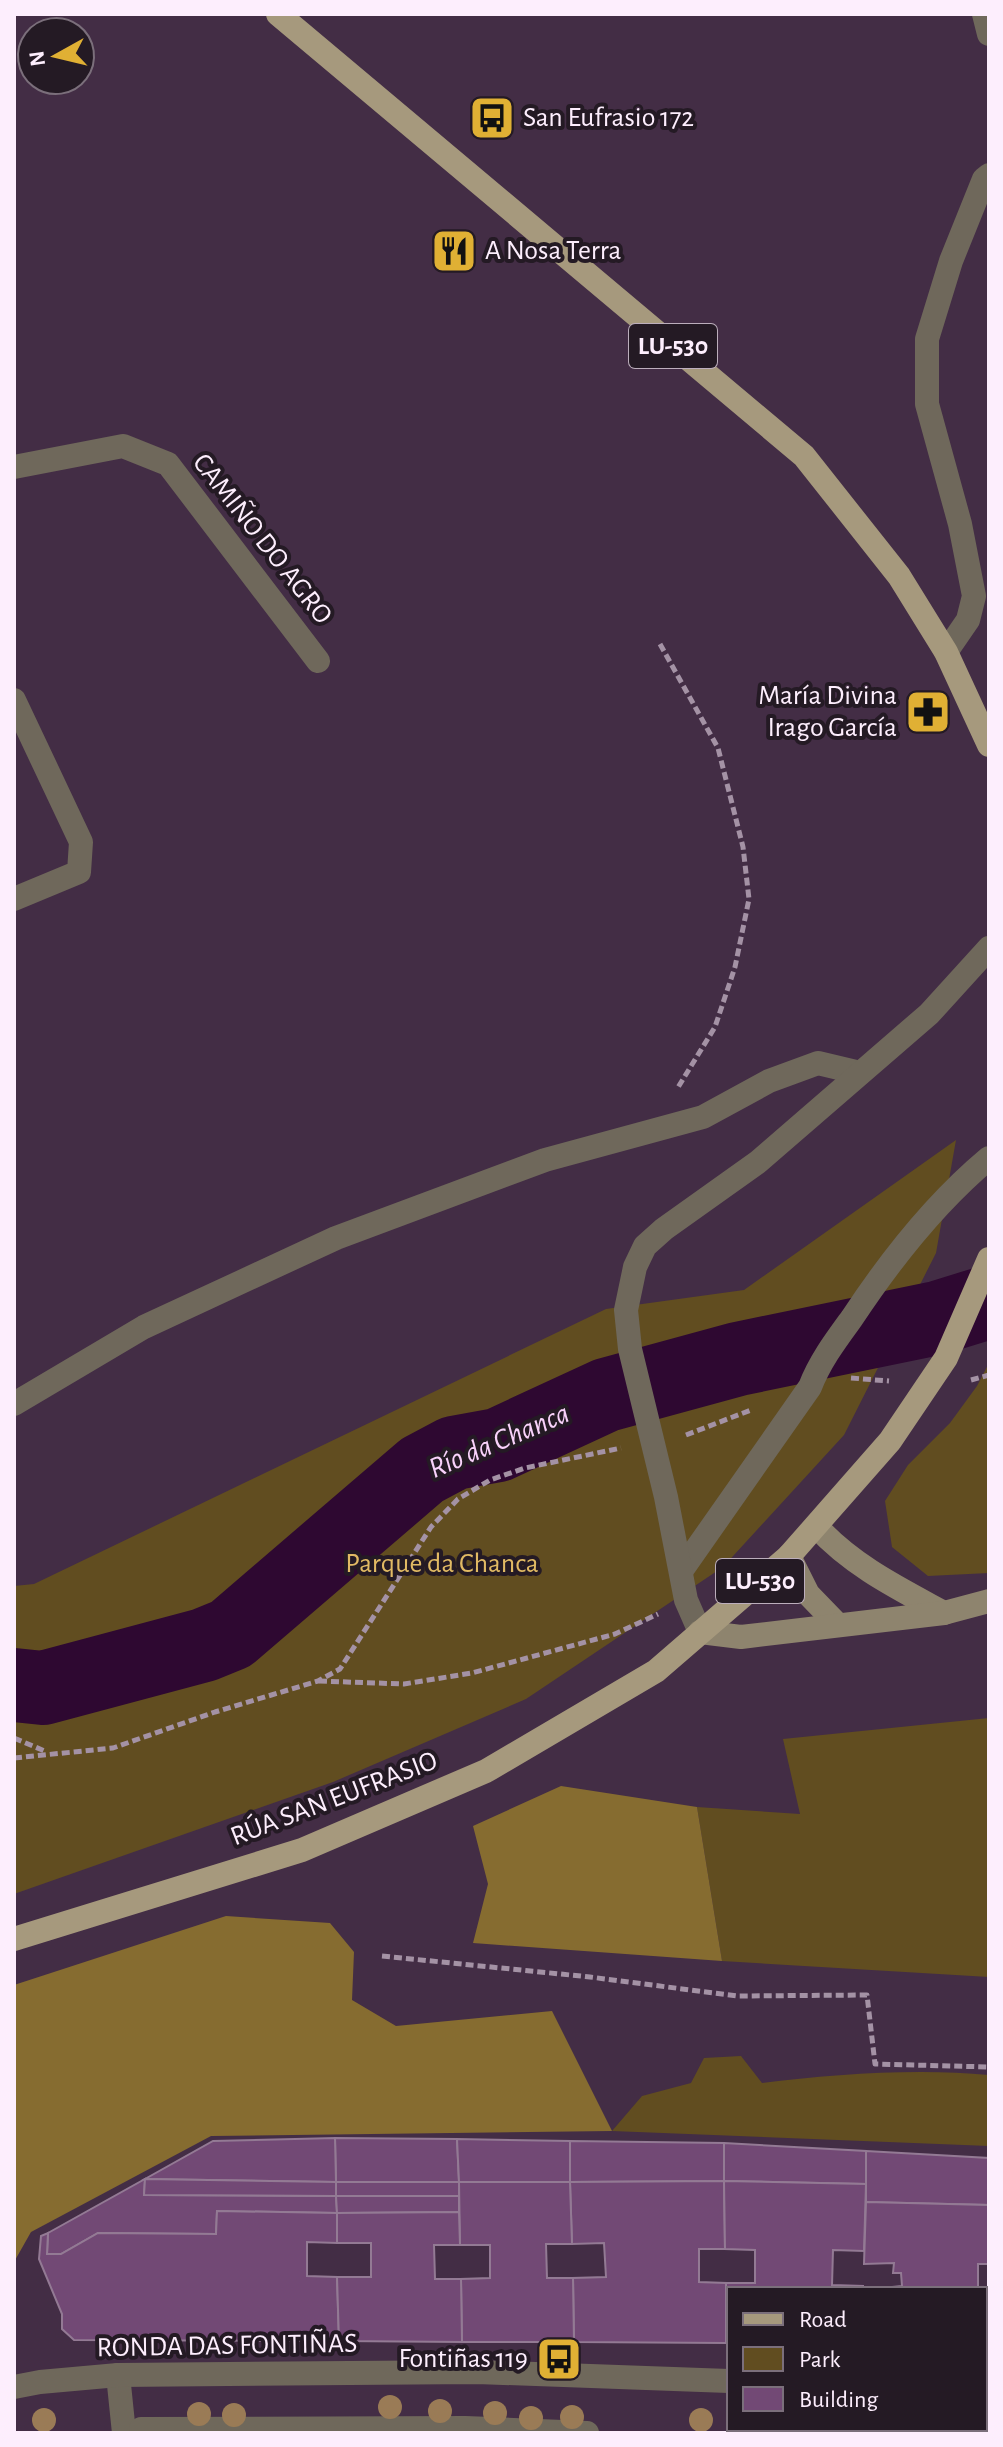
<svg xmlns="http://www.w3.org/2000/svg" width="1003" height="2447" font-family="'Alegreya Sans',sans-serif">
  <rect width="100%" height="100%" fill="#432d45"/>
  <g fill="#614d20">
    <path d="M956,1140L936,1253L844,1435L723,1567L526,1699L333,1782L14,1894V1586L34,1584L606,1309L744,1290Z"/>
    <path d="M989,1363V1573L928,1576L892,1547L885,1501L908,1465L950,1423L977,1386Z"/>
    <path d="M989,1718V1977L722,1961L697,1807L800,1814L783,1739Z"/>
    <path d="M741,2056L762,2083C832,2074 919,2068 989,2075V2146L612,2131L642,2096L691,2083L704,2058Z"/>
  </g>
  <g fill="#866c30">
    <path d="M561,1786L697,1807L722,1961L473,1943L488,1884L473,1826Z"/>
    <path d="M226,1916L330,1923L354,1952L352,2000L396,2026L552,2011L612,2131L211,2136L31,2232L14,2262V1985Z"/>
  </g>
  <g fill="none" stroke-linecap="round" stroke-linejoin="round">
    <path stroke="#2e0831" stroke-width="74" d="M14,1685L43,1688L204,1645L231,1634L422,1470L454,1453L498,1445L606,1395L738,1359L937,1318L989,1302"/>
  </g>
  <g fill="#724975" stroke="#937a94" stroke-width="2">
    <path d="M335,2138L457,2139L459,2182H336Z"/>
    <path d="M335,2138L336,2182L145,2179L213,2141Z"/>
    <path d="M457,2139L570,2141V2182H459Z"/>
    <path d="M570,2141L724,2143V2181L570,2182Z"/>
    <path d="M724,2143L866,2151V2184L724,2181Z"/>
    <path d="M866,2151L989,2158V2205L866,2202Z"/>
    <path d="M145,2179L144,2195L336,2196L337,2213L217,2211L216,2234L98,2233L61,2254H47L48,2233Z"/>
    <path d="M145,2179L336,2182V2196L144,2195Z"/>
    <path d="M724,2181L725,2249H699V2282L726,2283V2343L574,2342L573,2278L606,2277L604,2243L572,2244L570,2182Z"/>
    <path d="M724,2181L866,2184L864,2251L833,2250L832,2285L863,2286V2289H729V2343H726V2283H755V2250L725,2249Z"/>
    <rect x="336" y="2182" width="123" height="14"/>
    <path d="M459,2182H570L572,2244H546L547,2278H573L574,2342H462L461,2279L490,2278V2245H460Z"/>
    <path d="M336,2196H459V2212L337,2213Z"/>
    <path d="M866,2202L989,2205V2264H978V2289H893V2287L902,2286L901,2273H893L894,2263L864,2264Z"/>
    <path d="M217,2211L337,2213V2243L307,2242V2276L337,2277L339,2341L74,2340L62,2329V2314L39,2259L41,2236L48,2233L47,2254H61L98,2233L216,2234Z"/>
    <path d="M459,2212L460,2245H434L435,2279H461L462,2342L339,2341L337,2277H371V2243H337V2213Z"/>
    <rect x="985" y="2295" width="4" height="53"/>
  </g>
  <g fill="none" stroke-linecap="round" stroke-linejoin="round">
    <g stroke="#a492a5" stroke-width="5" stroke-dasharray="8 4" stroke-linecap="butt">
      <path d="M660,644L718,748L743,847L749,899L735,967L715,1027L677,1089"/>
      <path d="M851,1378L889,1381"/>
      <path d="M971,1380L989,1375"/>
      <path d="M686,1435L751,1410"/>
      <path d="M319,1681L404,1684L472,1673L615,1634L658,1614"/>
      <path d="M14,1738L47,1752"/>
      <path d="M14,1758L113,1748L215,1712L318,1681L340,1669L431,1527L458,1499L490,1480L525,1468L621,1448"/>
      <path d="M382,1956L590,1977L737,1996L867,1995L875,2064L989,2067"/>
    </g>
    <g stroke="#6f685b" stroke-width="24">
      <path d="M984,14L989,34"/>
      <path d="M14,467L123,446L168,464L318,661"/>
      <path d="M946,652L968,620L974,596L960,524L927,404V339L951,261L984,179L989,175"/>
      <path d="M14,700L81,842L79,872L14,899"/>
      <path d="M14,1404L144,1327L336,1238L545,1160L703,1117L769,1081L818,1063L860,1073"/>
      <path d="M681,1571L810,1387C820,1361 836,1340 852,1318C891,1259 935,1203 989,1158"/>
      <path d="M700,1632L686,1600L666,1497L630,1349L626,1310L635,1267L645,1246L664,1229L758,1162L929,1014L989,948"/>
      <path d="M118,2375L124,2433"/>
      <path d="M14,2387L40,2382L118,2375L477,2372L729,2381"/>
      <path d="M985,2391H989"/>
      <path d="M141,2429L465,2428L587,2433"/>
    </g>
    <g stroke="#8e846e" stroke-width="24">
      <path d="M817,1527C853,1566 898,1588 944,1613"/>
      <path d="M789,1556L808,1594L838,1625"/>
      <path d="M700,1632L741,1637L944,1613L989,1601"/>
    </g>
    <g stroke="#a6997d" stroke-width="24">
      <path d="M278,14L804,456L899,576L946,652L989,745"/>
      <path d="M14,1939L302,1850L486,1771L656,1671L789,1556L890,1441L946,1358L989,1259"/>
    </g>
  </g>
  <g fill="#9a7b56">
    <circle cx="390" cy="2407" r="12"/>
    <circle cx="440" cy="2411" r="12"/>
    <circle cx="495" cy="2413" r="12"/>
    <circle cx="199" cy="2414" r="12"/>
    <circle cx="234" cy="2415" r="12"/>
    <circle cx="572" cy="2417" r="12"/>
    <circle cx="531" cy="2418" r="12"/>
    <circle cx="44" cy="2420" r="12"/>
    <circle cx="701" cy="2420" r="12"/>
  </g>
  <defs>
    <g id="bus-square" transform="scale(2.3)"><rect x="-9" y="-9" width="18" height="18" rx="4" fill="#e0b034" stroke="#241a24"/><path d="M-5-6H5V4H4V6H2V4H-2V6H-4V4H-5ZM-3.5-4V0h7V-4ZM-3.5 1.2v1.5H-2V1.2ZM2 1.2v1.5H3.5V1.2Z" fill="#111"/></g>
    <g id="restaurant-square" transform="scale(2.3)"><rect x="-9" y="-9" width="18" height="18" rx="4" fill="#e0b034" stroke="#241a24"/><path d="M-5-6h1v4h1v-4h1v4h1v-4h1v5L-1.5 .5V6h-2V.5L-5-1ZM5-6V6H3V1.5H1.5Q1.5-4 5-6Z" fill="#111"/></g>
    <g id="pharmacy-square" transform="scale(2.3)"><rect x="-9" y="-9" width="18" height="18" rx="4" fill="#e0b034" stroke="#241a24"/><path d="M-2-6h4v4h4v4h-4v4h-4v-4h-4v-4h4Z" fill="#111"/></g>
  </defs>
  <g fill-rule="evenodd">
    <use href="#bus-square" x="492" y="118"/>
    <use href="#restaurant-square" x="454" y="251"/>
    <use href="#pharmacy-square" x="928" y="712"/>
    <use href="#bus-square" x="559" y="2359"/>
  </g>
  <g text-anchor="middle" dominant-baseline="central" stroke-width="8" stroke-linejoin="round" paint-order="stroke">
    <g fill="#241a24" stroke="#bcaebc" stroke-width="2">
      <rect x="629" y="324" width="88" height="44" rx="6"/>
      <rect x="716" y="1559" width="88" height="44" rx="6"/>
    </g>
    <g font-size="26" font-weight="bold" fill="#fdeefd">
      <text x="673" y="346">LU-530</text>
      <text x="760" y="1581">LU-530</text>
    </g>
    <g font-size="28" fill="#fdeefd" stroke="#241a24" text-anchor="start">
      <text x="523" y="118">San Eufrasio 172</text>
      <text x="485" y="251">A Nosa Terra</text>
      <text x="897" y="696" text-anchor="end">María Divina<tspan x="897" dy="32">Irago García</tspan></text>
      <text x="528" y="2359" text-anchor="end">Fontiñas 119</text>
    </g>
    <g font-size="28" fill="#fdeefd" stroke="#241a24">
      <text transform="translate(262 539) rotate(52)">CAMIÑO DO AGRO</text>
      <text transform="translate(334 1799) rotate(-21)">RÚA SAN EUFRASIO</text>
      <text transform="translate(227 2346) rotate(-1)">RONDA DAS FONTIÑAS</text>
    </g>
    <g font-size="28" fill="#e1ba64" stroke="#241a24">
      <text x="442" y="1564">Parque da Chanca</text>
    </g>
    <g font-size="30" font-style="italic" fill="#f9d2fb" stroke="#241a24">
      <text transform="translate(499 1441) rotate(-23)">Río da Chanca</text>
    </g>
  </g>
  <rect width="1003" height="2447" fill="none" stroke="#fdeefd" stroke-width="32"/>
  <rect x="727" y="2287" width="260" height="144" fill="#241a24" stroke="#7b6f7b" stroke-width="2"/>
  <rect x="743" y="2313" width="40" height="12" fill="#a6997d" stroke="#7b6f7b" stroke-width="2"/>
  <text x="799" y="2327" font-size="24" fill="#fdeefd">Road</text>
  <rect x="743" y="2347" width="40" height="24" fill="#614d20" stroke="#7b6f7b" stroke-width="2"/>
  <text x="799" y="2367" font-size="24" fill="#fdeefd">Park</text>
  <rect x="743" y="2387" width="40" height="24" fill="#724975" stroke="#7b6f7b" stroke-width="2"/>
  <text x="799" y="2407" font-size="24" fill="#fdeefd">Building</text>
  <g transform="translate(56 56) rotate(262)"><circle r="38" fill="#241a24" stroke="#7b6f7b" stroke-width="2"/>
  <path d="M0-6L14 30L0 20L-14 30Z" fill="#e0b034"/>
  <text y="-12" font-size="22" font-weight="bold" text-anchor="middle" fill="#fdeefd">N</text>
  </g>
</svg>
